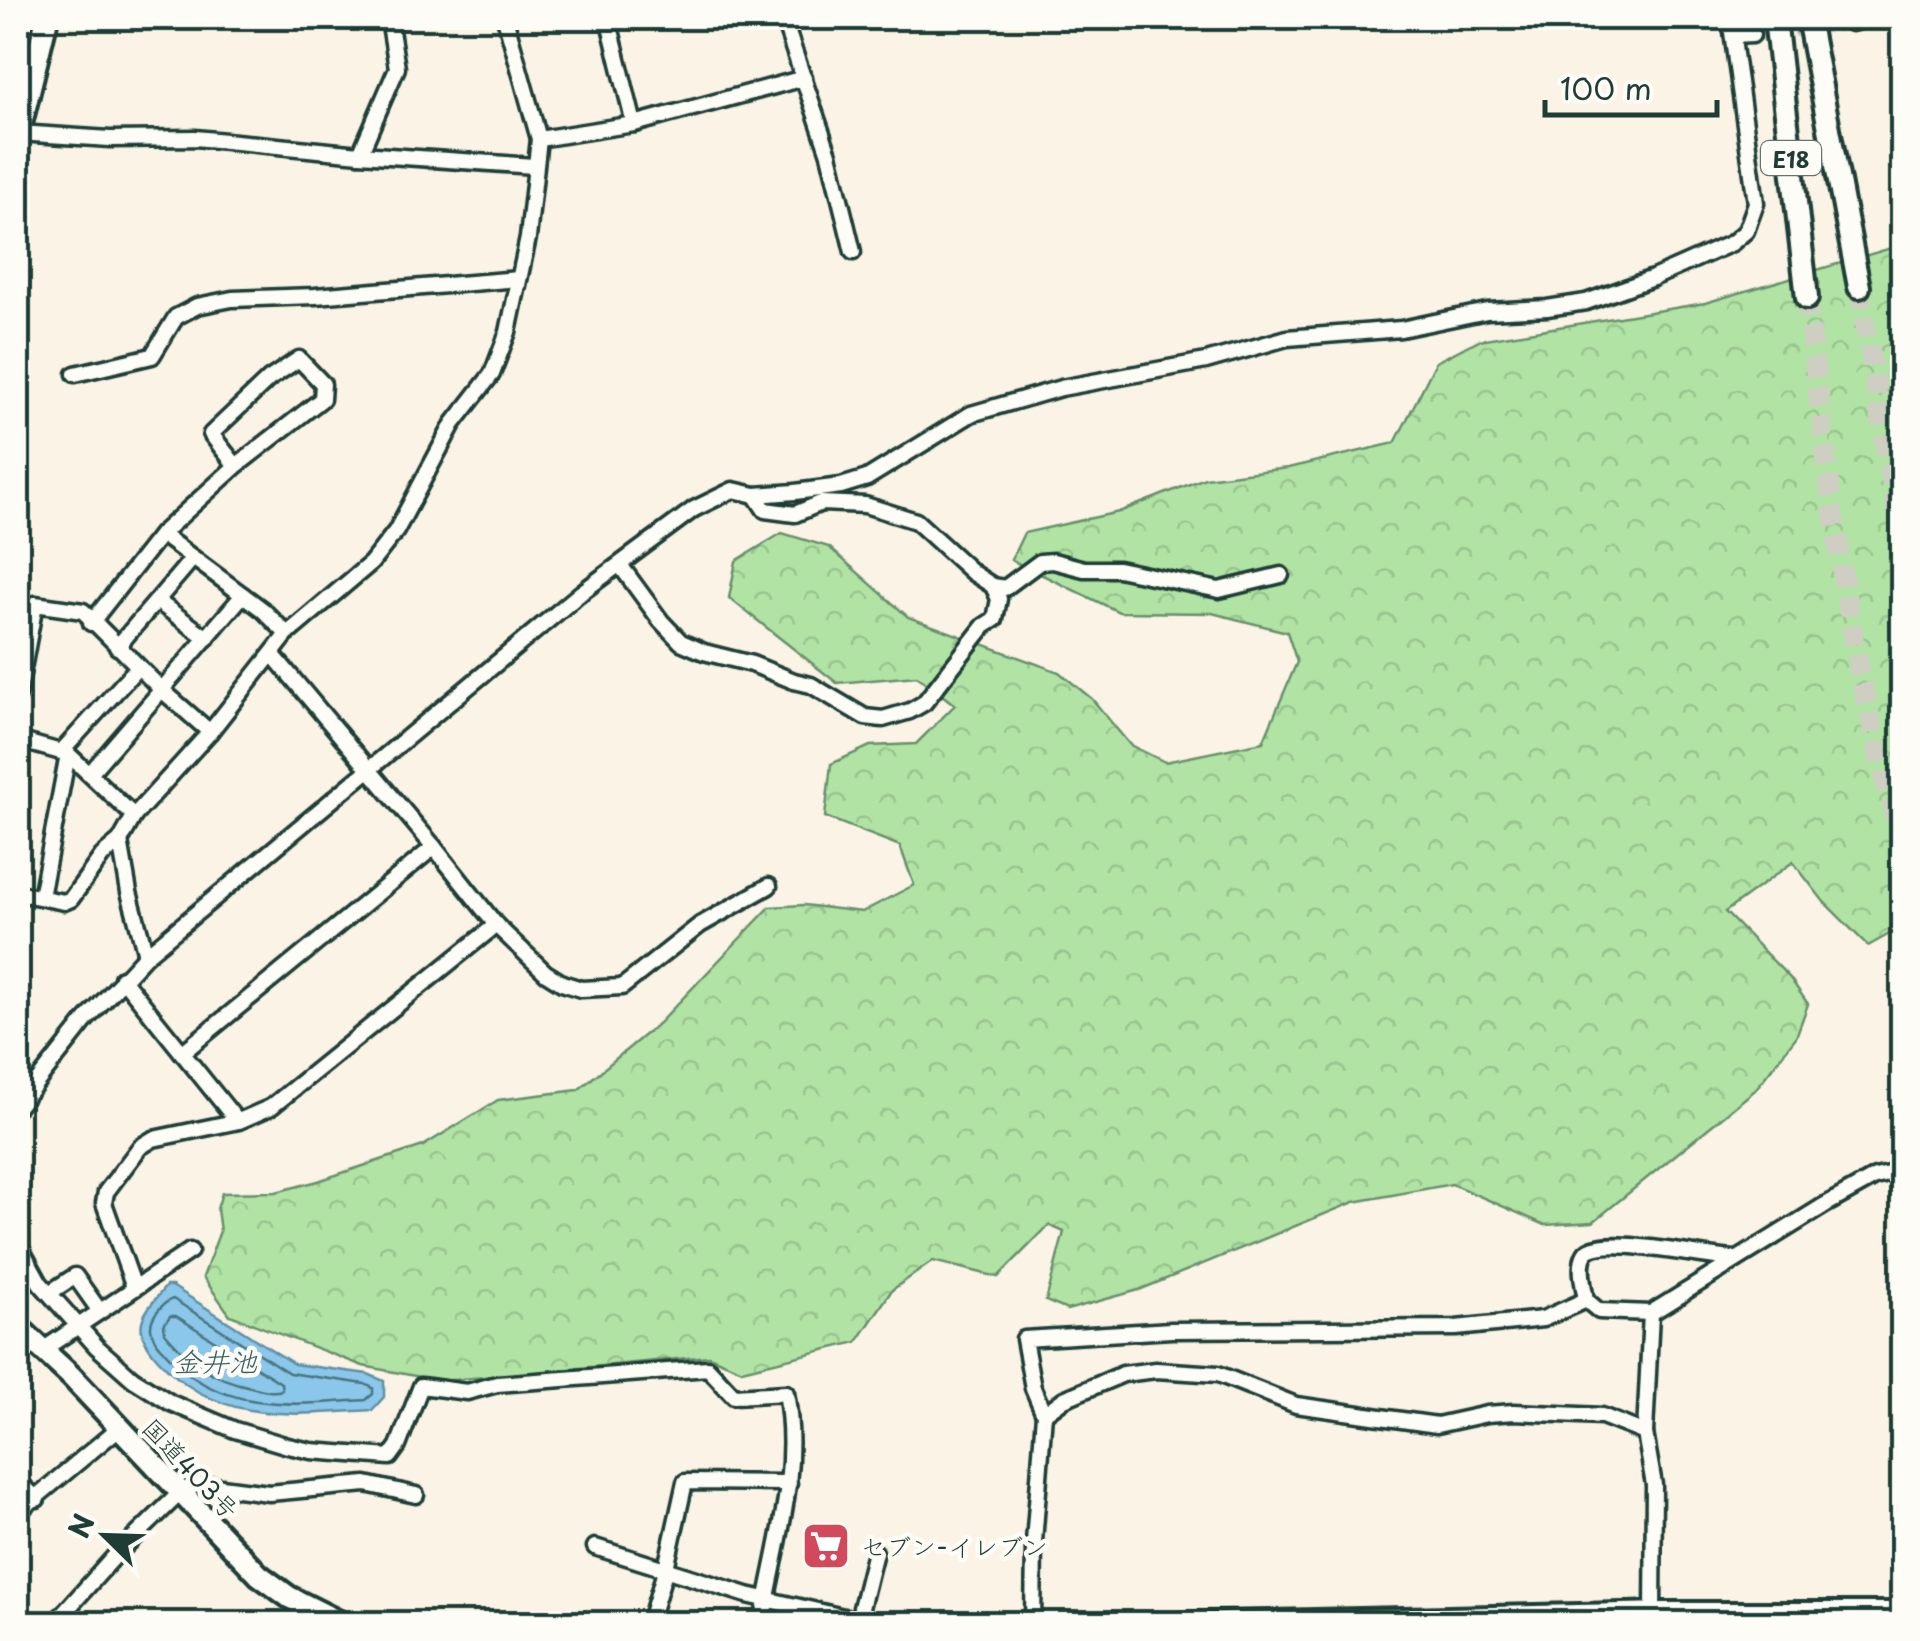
<svg xmlns="http://www.w3.org/2000/svg" width="1920" height="1641" font-family="'Playpen Sans','Klee One',sans-serif">
  <defs>
    <pattern id="forest-crowns" width="20" height="18" patternUnits="userSpaceOnUse" patternTransform="scale(2.5)"><rect width="20" height="18" fill="#b1e3a4"/><path d="M2 6a3 3 0 1 1 6 0M12 15a3 3 0 1 1 6 0" fill="none" stroke="#98c48e"/></pattern>
  </defs>
  <rect width="100%" height="100%" fill="#faf3e6"/>
  <filter id="ink" filterUnits="userSpaceOnUse"><feTurbulence type="fractalNoise" baseFrequency=".01" numOctaves="2"/><feDisplacementMap in="SourceGraphic" scale="20" xChannelSelector="R" yChannelSelector="G"/><feConvolveMatrix kernelMatrix="1 2 1 2 8 2 1 2 1" color-interpolation-filters="sRGB"/></filter>
  <g filter="url(#ink)">
    <path fill="url(#forest-crowns)" stroke="#68906c" stroke-width="2.5" d="M1902,233V927L1868,946L1824,902L1793,862L1725,912L1790,978L1808,1004L1796,1037L1755,1090L1593,1222L1545,1225L1452,1184L1354,1202L1139,1290L1067,1310L1046,1301L1064,1232L1049,1225L998,1277L933,1261L892,1290L857,1342L742,1370L709,1356L441,1381L363,1366L230,1315L203,1277L220,1231L217,1209L222,1193L276,1192L318,1181L423,1146L498,1100L578,1090L659,1023L770,907L804,905L862,912L914,885L900,846L825,817L831,764L870,746L916,744L955,705L917,676L837,683L729,598L736,561L782,533L829,547L908,617L1059,672L1092,699L1130,745L1165,762L1263,742L1297,662L1287,632L1212,613L1119,612L1011,560L1024,533L1119,512L1205,478L1288,468L1395,443L1436,362L1479,340L1705,303L1895,247Z"/>
    <path fill="#8bc7eb" stroke="#6090a2" stroke-width="2.5" d="M166,1286H172L294,1364L368,1374L384,1381V1397L372,1410C290,1415 216,1425 157,1358C129,1325 143,1315 166,1286Z"/>
    <g fill="none" stroke-linecap="round" stroke-linejoin="round">
      <g stroke="#4a747d" stroke-width="2.5">
        <path d="M173,1299L289,1373L365,1384L373,1388V1394L366,1400C294,1405 219,1414 167,1354C160,1346 152,1339 151,1328C150,1316 164,1302 173,1299Z"/>
        <path d="M170,1316H176L281,1383L282,1390C272,1393 263,1390 251,1387C210,1378 192,1364 165,1333L164,1325Z"/>
      </g>
      <path stroke="#cecfc2" stroke-width="14" stroke-dasharray="14 7" stroke-linecap="butt" d="M1752,35L1852,23"/>
      <g stroke="#cecfc2" stroke-width="20" stroke-dasharray="20 10" stroke-linecap="butt">
        <path d="M1859,287L1902,546"/>
        <path d="M1807,298C1828,482 1848,663 1902,841"/>
      </g>
      <g stroke="#1f3d34" stroke-width="21">
        <g id="minor">
          <path d="M608,18L634,124"/>
          <path d="M783,18L829,154L853,252"/>
          <path d="M1852,23L1870,18"/>
          <path d="M1733,36L1752,35"/>
          <path d="M18,133L110,139L195,138L360,154L534,166"/>
          <path d="M539,139L634,124L804,78"/>
          <path d="M360,154L397,68L389,18"/>
          <path d="M75,374L152,356L176,317L197,306L232,299L315,296L519,279"/>
          <path d="M236,466L211,434L269,379L299,359L323,384L322,399L236,466L161,534L263,610L287,634"/>
          <path d="M755,495L765,510L795,514L821,503L865,505L916,521L973,573L993,586L1005,588L1040,562L1053,561L1084,569H1118L1219,590L1281,575"/>
          <path d="M620,565L661,621L681,642L704,652L752,664L794,681L811,685L865,717L883,719L910,711L924,703L984,626L995,619L999,599L993,586"/>
          <path d="M157,601L207,638"/>
          <path d="M91,623L161,534"/>
          <path d="M117,647L193,558"/>
          <path d="M273,655L434,847L496,925L546,973L562,983L581,989L622,987L700,925L769,886"/>
          <path d="M18,696L35,604L83,611L163,691L210,732"/>
          <path d="M18,740L68,754L134,816"/>
          <path d="M62,751L138,667"/>
          <path d="M91,772L243,595"/>
          <path d="M120,841L129,892L146,955"/>
          <path d="M18,893L64,902L71,899L102,856L120,841L134,816L210,732L287,634L371,563L396,531L453,424L492,374L508,332L528,238L539,139L505,18"/>
          <path d="M41,897L68,754"/>
          <path d="M122,978L237,1121"/>
          <path d="M182,1053L434,847"/>
          <path d="M18,1106L86,1020L146,955L582,592L694,509L733,490L755,495L795,492L841,486L867,478L971,414L1061,388L1206,361L1287,338L1401,329L1487,311L1547,308L1586,302L1653,278L1732,243L1746,231L1756,203L1730,18"/>
          <path d="M18,1243L40,1283L97,1347L133,1379L171,1403L235,1430L288,1446L311,1451L390,1457L398,1446L421,1386L467,1392L497,1384L708,1368L734,1396L786,1393C801,1471 775,1547 762,1624"/>
          <path d="M134,1287L104,1203L106,1192L140,1147L153,1139L239,1121L271,1107L496,925"/>
          <path d="M49,1293L75,1276L99,1310"/>
          <path d="M1586,1300C1584,1287 1578,1266 1585,1254C1597,1232 1708,1259 1736,1259"/>
          <path d="M1651,1313L1645,1433L1654,1485L1653,1614"/>
          <path d="M44,1349L190,1251"/>
          <path d="M1044,1414L1064,1399L1123,1374L1156,1370L1218,1374L1296,1405L1437,1425L1487,1414L1514,1412L1602,1416L1645,1433"/>
          <path d="M18,1481L37,1499"/>
          <path d="M18,1512L119,1428"/>
          <path d="M595,1547L747,1595L857,1620"/>
          <path d="M54,1624L114,1557L181,1492L198,1484L269,1493L366,1484L416,1495"/>
          <path d="M649,1624L666,1568L685,1482L789,1483"/>
          <path d="M857,1624L875,1552"/>
          <path d="M1033,1624L1034,1542L1044,1414L1033,1388L1024,1339L1171,1330L1456,1328L1543,1319L1586,1300L1599,1311L1651,1313L1825,1205L1875,1177L1902,1171"/>
        </g>
      </g>
      <g stroke="#1f3d34" stroke-width="28">
        <g id="highway">
          <path d="M1775,18L1807,298"/>
          <path d="M1808,18L1859,287"/>
          <path d="M18,136L47,18"/>
          <path d="M18,1327L71,1376L259,1575L289,1597L343,1624"/>
          <path d="M1181,1624L1665,1613H1902"/>
        </g>
      </g>
      <use href="#minor" stroke="#fdfcf7" stroke-width="14"/>
      <use href="#highway" stroke="#fdfcf7" stroke-width="20"/>
    </g>
  </g>
  <defs>
    <g id="supermarket-square" transform="scale(2.5)"><rect x="-9" y="-9" width="18" height="18" rx="4" fill="#d1495b" stroke="#fdfcf7"/><path d="M-6-5.5h2.5l.6 2H6L4.5 2H-2.5L-4.4-4H-6ZM-1.5 3.2a1.3 1.3 0 1 0 .1 0ZM3 3.2a1.3 1.3 0 1 0 .1 0Z" fill="#fff"/></g>
  </defs>
  <g fill-rule="evenodd">
    <use href="#supermarket-square" x="826" y="1546"/>
  </g>
  <g text-anchor="middle" dominant-baseline="central" stroke-width="9" stroke-linejoin="round" paint-order="stroke">
    <rect fill="#fdfcf7" stroke="#62766e" stroke-width="2.5" x="1761" y="141" width="60" height="34" rx="8"/>
    <g font-size="22" font-weight="bold" fill="#1f3d34">
      <text x="1791" y="158">E18</text>
    </g>
    <g font-size="25" fill="#1f3d34" stroke="#fdfcf7">
      <text transform="translate(191 1468) rotate(47)">国道403号</text>
    </g>
    <g font-size="25" fill="#1f3d34" stroke="#fdfcf7" text-anchor="start">
      <text x="861" y="1546">セブン-イレブン</text>
    </g>
    <g font-size="28" font-style="italic" fill="#3a6062" stroke="#fdfcf7">
      <text x="215" y="1360">金井池</text>
    </g>
  </g>
  <rect width="1920" height="1641" fill="none" stroke="#fdfcf7" stroke-width="60"/>
  <rect x="30" y="30" width="1860" height="1581" fill="none" stroke="#1f3d34" stroke-width="4" filter="url(#ink)"/>
  <g transform="translate(105 1536) rotate(293)" stroke="#fdfcf7" stroke-width="8" paint-order="stroke">
  <path d="M0-8L18 38L0 25L-18 38Z" fill="#1f3d34"/>
  <text y="-15" font-size="28" font-weight="bold" text-anchor="middle" fill="#1f3d34">N</text>
  </g>
  <path d="M1545 100v15h172v-15" fill="none" stroke="#1f3d34" stroke-width="5"/>
  <text x="1560" y="100" font-size="30" fill="#1f3d34" stroke="#fdfcf7" stroke-width="8" paint-order="stroke">100 m</text>
</svg>
